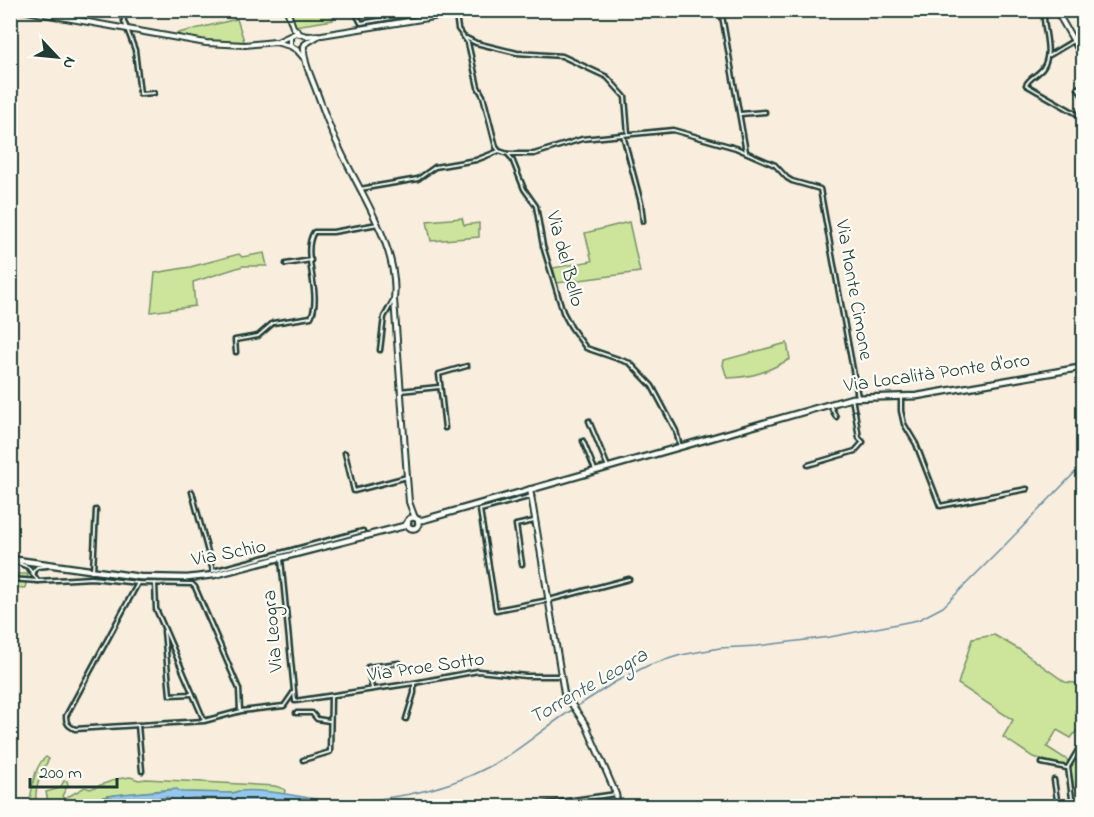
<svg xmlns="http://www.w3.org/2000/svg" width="1094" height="817" font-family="'Indie Flower',sans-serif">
  <rect width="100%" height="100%" fill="#f9eddd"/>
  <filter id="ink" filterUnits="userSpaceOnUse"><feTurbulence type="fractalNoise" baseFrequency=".0167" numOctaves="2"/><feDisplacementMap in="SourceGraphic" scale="12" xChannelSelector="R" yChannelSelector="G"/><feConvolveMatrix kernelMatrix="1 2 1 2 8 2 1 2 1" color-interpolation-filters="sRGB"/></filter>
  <g filter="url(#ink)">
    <g fill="#cce59b" stroke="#769168" stroke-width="1.5">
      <path d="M288,11H332L333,20L295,26Z"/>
      <path d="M237,19L245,44H224L179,36L178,33Z"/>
      <path d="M462,218L464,225L479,223V237L431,241L427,221Z"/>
      <path d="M629,222L640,272L557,283L553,268L592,261L585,233Z"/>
      <path d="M264,253L267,266H243L193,282L195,306L151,312L155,273L190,267L239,254L242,257Z"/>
      <path d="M787,343L790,359C766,372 755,377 727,378L723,365L724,360Z"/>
      <path d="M11,574H28L25,588L11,587Z"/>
      <path d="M994,635L1020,650L1065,682L1083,684V711L1078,708L1075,711L1083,717V732L1078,729L1071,738L1057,730L1047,747L1069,761L1067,767L1033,757L1003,737L1013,720L958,684L972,639Z"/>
      <path d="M1083,743V787L1074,788L1070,767Z"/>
      <path d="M46,757L49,759C42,771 31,794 38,806H29C32,792 33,766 46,757Z"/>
      <path d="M130,777L139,780L146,779L275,786L284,789L285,791L284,794L238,791L233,793L181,792L173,789L107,796L100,800H90L77,806H49L46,792L60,788L64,781H67L68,785L62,796L64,799L85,787L90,789L117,779Z"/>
      <path d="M167,797L176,801L193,798L234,799L243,803H263L267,802L328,806H108Z"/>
    </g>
    <path fill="#93c7f1" stroke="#6590a5" stroke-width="1.5" d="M177,789L181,792L233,793C248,785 307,798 326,801C342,804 358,803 373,802L374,804L328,806L267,802L263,803H243L234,799L193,798L176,801L167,797L108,806H77C108,791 144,794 177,789Z"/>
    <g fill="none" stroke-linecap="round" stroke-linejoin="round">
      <g stroke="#6590a5" stroke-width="1.5">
        <path d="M576,707L615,682L649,665L681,655L720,648L757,646L830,637L918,620L943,607L1004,546L1084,463"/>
        <path d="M331,802C393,801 459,789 512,753C533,739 551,723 572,710"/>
      </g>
      <g stroke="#1f3d34" stroke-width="7">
        <g id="street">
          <path d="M354,10L361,23L440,10"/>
          <path d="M721,10L746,152"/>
          <path d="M1044,10C1042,29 1054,51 1043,68C1038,75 1029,78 1026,85L1084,118"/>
          <path d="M123,11L124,21L135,50L140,94L154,93"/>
          <path d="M456,14L458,29L468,43L478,87L483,96L496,147L499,151L508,154L512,159L524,189L536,206L543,246L563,312L571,327L586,348L630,363L652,386L676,431L680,447"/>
          <path d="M466,38L476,43L517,53L562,56L607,77L625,97L628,134"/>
          <path d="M1048,56L1073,41"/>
          <path d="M1084,85L1078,88L1084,98"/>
          <path d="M740,114L765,112"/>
          <path d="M623,135L641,203L643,221"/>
          <path d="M508,154H534L582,139L673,130L736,148L775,165L787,178L792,181L820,189L858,397"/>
          <path d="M360,189L418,179L435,167L476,160L499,151"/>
          <path d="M286,264L311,260"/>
          <path d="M380,350L384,317L394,299"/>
          <path d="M236,352L235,340L258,336L273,323L311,317C323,293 300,253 314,232H333L378,224"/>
          <path d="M400,391L439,387"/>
          <path d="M901,397V411L904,424L916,444L940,506L1027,489"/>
          <path d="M852,398L854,409"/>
          <path d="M830,405L836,417"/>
          <path d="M589,421L608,467"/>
          <path d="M445,428L439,374L467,366"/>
          <path d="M583,441L595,470"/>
          <path d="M345,453L354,491L407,477"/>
          <path d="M808,465L855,451L863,442L859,438L855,412"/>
          <path d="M192,492L213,571"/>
          <path d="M532,496L480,510L496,610L549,600L629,579"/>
          <path d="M281,559L295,701L414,683L478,671L526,676H561"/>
          <path d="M16,562L28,567L38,581L92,578L138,583L192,584L195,587L239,689L240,711"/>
          <path d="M522,564L516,525L534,521"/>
          <path d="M93,571L96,510"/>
          <path d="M213,571L363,531"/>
          <path d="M32,573L37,567L47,566"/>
          <path d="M10,579L38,581"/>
          <path d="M138,583L66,716C66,723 68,726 75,729L204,721L241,711L284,706L293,693"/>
          <path d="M155,583L156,609L204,720"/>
          <path d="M164,631L170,695L192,694"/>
          <path d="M372,689L368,667L399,663"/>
          <path d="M296,713H312L317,719L329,721"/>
          <path d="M406,719L414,693V683"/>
          <path d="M138,725L142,771"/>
          <path d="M303,760L330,752L331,696"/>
          <path d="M1042,763L1067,768"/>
          <path d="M1054,780L1058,806"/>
          <path d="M531,806L616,794"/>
          <path d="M1073,806L1068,767L1084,740"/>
        </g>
      </g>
      <g stroke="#1f3d34" stroke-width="8">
        <g id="secondary">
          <path d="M21,10L206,43L245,45L275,42L290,46"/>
          <path d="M287,10L293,27L299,33"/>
          <path d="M1056,10L1084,59"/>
          <path d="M290,37V46L297,50L304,58"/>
          <path d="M279,41L296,33L307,36L322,35L477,10"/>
          <path d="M305,44L318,36"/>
          <path d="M304,46C303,61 311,76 316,90C323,108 329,127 338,145C358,190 400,248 394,299L407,477L409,502L415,518"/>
          <path d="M530,489L564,693L586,725L616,794L618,806"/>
        </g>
      </g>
      <g stroke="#1f3d34" stroke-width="9">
        <g id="primary">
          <circle cx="413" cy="523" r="5.5"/>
          <path d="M418,520H423L852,398L917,396L1084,367"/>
          <path d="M10,559L140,577L187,578L214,575L404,526L408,522"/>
        </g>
      </g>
      <use href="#street" stroke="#fdfcf7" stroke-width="2"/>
      <use href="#secondary" stroke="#fdfcf7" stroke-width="4"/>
      <use href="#primary" stroke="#fdfcf7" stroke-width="4.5"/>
    </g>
  </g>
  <g text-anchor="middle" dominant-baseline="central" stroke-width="4.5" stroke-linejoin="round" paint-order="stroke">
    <g font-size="20" fill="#1f3d34" stroke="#fdfcf7">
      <text transform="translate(564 259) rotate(75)">Via del Bello</text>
      <text transform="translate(853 290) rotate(80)">Via Monte Cimone</text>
      <text transform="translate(937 374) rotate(-8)">Via Località Ponte d'oro</text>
      <text transform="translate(229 554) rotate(-11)">Via Schio</text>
      <text transform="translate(274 631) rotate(-95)">Via Leogra</text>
      <text transform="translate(426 668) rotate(-8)">Via Proe Sotto</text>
    </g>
    <g font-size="21" font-style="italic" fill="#3c6063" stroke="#fdfcf7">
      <text transform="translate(589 687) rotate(-30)">Torrente Leogra</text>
    </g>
  </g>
  <rect width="1094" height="817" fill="none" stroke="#fdfcf7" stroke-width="36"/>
  <rect x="18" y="18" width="1058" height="781" fill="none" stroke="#1f3d34" stroke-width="2" filter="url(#ink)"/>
  <g transform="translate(57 57) rotate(116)" stroke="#fdfcf7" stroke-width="4.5" paint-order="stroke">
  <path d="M0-4.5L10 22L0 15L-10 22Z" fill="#1f3d34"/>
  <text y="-9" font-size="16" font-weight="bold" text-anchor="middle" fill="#1f3d34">N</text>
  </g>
  <path d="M30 778v9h87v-9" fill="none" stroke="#1f3d34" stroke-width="3"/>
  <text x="39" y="778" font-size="18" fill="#1f3d34" stroke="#fdfcf7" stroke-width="4.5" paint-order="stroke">200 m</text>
</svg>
